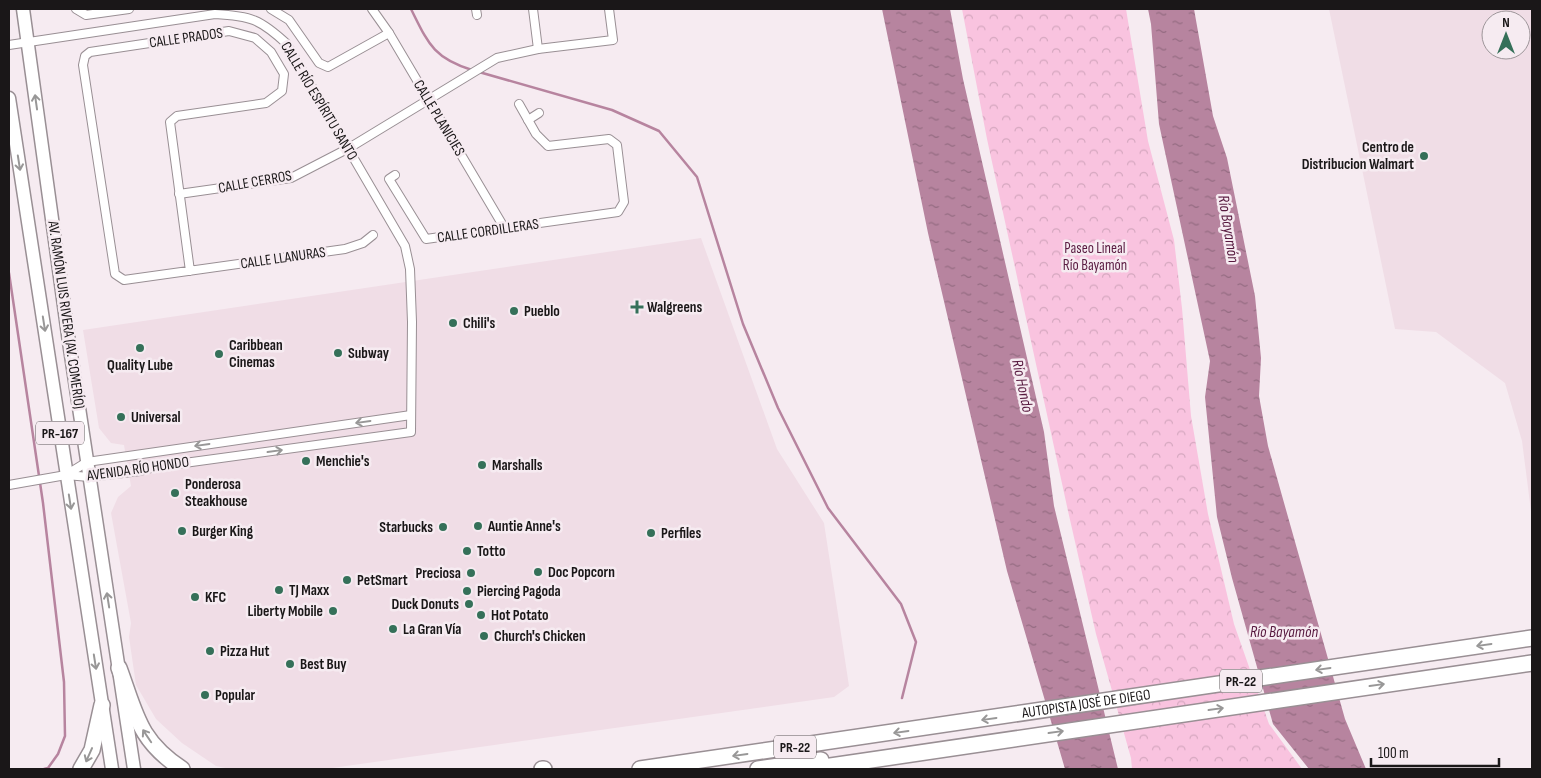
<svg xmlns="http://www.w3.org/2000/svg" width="1541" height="778" font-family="'Sofia Sans Condensed',sans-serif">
  <defs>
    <pattern id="forest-crowns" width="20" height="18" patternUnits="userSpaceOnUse" patternTransform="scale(1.25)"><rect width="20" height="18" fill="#f9c3df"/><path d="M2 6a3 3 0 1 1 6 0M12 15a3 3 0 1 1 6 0" fill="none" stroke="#d5a7bf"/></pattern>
    <pattern id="water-ripples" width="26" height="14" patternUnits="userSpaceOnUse" patternTransform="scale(1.25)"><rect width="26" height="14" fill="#b7849f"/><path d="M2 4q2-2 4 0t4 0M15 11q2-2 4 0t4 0" fill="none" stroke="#946b81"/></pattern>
  </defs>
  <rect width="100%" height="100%" fill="#f6ebf1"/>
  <g fill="#f0dde6" fill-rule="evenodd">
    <path d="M1329,9H1532V519L1522,441L1505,383L1436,332L1395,329ZM1491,20H1521V50H1491Z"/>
    <path d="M701,238L777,449L824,523L849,686L834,697L325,769H230L216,766L182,743L156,719L136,685L129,637L131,623L111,513L118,497L131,486L124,445L111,443L99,428L83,330Z"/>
  </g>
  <path fill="url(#forest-crowns)" d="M962,9H1126L1148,141L1174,240L1182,308L1191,416L1208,514L1234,624L1269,724L1302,769H1132L1131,758L1096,634L1068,511L987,139Z"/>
  <g fill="url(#water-ripples)">
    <path d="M882,9H950L963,79L1044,432L1054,506L1118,769H1065L1007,571L928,233Z"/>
    <path d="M1148,9H1194L1213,116L1227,158L1255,296L1261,358L1259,396L1268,446L1345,719L1366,769H1309L1273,724L1232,578L1217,517L1205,397L1210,361L1159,124L1151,24Z"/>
  </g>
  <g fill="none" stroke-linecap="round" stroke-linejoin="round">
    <g stroke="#b7849f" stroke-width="2.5">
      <path d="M411,9C428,43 433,58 472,70"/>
      <path d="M479,72L612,110L659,131L697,177L743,324L778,408L828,508L901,604L916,642L902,698"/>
      <path d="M9,273L43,503L64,682L65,736L58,754L48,768L44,769"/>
    </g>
    <g stroke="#998f94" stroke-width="10">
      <g id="street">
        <path d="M76,9L86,15L129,9"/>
        <path d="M271,9L289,20L319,63L328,67L389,33"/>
        <path d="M372,9L389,33L505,229"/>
        <path d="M476,9L477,15"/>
        <path d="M533,9L538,49"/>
        <path d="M9,45L215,14C251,16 260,19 287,44L405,246L410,269L412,322L411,432L155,467L140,471L89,477L66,475L9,485"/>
        <path d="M528,120L539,113"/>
        <path d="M395,175L389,179L426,239L618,212L624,202L617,145L609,139L548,146L536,134L519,104"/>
        <path d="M179,194L291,178L349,148L497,58L538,49L613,40L609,9"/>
        <path d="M190,271L170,122L177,116L266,103L282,91L284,74L271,52L255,38L229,31L90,52L85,56L83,65L115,274L124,280L345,249L363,243L373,235"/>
        <path d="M66,475L87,462L411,415"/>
      </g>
    </g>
    <g stroke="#998f94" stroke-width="15">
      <g id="primary">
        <path d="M23,9L69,342L134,769"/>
        <path d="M9,98L112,769"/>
      </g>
    </g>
    <g stroke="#998f94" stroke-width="18">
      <g id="highway">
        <path d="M119,668C136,714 138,740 182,769"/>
        <path d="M81,769L92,750L102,705"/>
        <path d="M542,769H544"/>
        <path id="s1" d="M640,769L1532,638"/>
        <path d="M758,769L821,760"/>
        <path d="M810,769L1532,663"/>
      </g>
    </g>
    <use href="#street" stroke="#fff" stroke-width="8"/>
    <use href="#primary" stroke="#fff" stroke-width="12"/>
    <use href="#highway" stroke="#fff" stroke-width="15"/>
  </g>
  <defs><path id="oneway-shaft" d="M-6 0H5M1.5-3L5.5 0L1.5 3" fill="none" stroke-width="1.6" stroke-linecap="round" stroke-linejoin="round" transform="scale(1.25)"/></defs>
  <g stroke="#989797">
    <use href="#oneway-shaft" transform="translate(36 102) rotate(-98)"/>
    <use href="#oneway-shaft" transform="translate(19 163) rotate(81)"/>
    <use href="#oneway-shaft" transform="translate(44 324) rotate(81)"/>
    <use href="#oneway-shaft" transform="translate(363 422) rotate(172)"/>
    <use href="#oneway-shaft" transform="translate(202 445) rotate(172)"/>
    <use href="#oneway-shaft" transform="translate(275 451) rotate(-8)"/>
    <use href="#oneway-shaft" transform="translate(70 502) rotate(81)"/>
    <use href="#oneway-shaft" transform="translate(108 600) rotate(-99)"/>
    <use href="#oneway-shaft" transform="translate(1484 645) rotate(172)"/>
    <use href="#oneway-shaft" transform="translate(95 662) rotate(81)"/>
    <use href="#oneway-shaft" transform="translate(1323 669) rotate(172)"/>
    <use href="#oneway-shaft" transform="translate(1377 685) rotate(-8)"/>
    <use href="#oneway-shaft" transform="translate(1216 709) rotate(-8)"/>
    <use href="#oneway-shaft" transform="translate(989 719) rotate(172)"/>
    <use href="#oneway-shaft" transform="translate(901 732) rotate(172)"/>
    <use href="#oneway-shaft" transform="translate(1056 732) rotate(-8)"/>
    <use href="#oneway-shaft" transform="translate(147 736) rotate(-124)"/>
    <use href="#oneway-shaft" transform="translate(89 755) rotate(114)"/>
    <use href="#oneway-shaft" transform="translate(740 755) rotate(172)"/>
  </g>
  <g fill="#357059" stroke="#f6ebf1" stroke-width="2">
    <circle cx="1424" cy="156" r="5"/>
    <path d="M634.5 299.5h5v5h5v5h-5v5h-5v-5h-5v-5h5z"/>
    <circle cx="514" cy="311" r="5"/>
    <circle cx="453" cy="323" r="5"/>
    <circle cx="140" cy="348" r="5"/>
    <circle cx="338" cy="353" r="5"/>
    <circle cx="219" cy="354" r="5"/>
    <circle cx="121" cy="417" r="5"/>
    <circle cx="306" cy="461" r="5"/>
    <circle cx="482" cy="465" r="5"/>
    <circle cx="175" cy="493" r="5"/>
    <circle cx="478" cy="526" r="5"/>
    <circle cx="443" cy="527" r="5"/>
    <circle cx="182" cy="531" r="5"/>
    <circle cx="651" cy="533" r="5"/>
    <circle cx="467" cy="551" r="5"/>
    <circle cx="538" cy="572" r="5"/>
    <circle cx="471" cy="573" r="5"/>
    <circle cx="347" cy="580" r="5"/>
    <circle cx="279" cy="590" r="5"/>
    <circle cx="467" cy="591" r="5"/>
    <circle cx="195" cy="597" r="5"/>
    <circle cx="469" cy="604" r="5"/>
    <circle cx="333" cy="611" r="5"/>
    <circle cx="481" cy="615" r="5"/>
    <circle cx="393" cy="629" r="5"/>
    <circle cx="484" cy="636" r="5"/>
    <circle cx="210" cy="651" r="5"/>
    <circle cx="290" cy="664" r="5"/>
    <circle cx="205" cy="695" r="5"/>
  </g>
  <g text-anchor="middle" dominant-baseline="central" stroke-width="5" stroke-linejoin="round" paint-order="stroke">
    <g fill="#f6ebf1" stroke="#5c5759" stroke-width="1">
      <rect x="36" y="421.5" width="48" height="23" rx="4"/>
      <rect x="1220" y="669.5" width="42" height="23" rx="4"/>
      <rect x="774" y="735.5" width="42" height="23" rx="4"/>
    </g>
    <g font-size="14" font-weight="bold" fill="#1a1718">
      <text x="60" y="433">PR-167</text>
      <text x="1241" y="681">PR-22</text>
      <text x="795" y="747">PR-22</text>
    </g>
    <g font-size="15" fill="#1a1718" stroke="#f6ebf1">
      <text transform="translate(186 38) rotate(-8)">CALLE PRADOS</text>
      <text transform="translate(319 101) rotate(59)">CALLE RÍO ESPÍRITU SANTO</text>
      <text transform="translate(439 118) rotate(59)">CALLE PLANICIES</text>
      <text transform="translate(255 182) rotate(-10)">CALLE CERROS</text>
      <text transform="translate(488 231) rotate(-8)">CALLE CORDILLERAS</text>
      <text transform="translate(283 258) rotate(-8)">CALLE LLANURAS</text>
      <text transform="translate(66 315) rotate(82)">AV. RAMÓN LUIS RIVERA (AV. COMERÍO)</text>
      <text transform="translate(138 469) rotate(-8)">AVENIDA RÍO HONDO</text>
      <text stroke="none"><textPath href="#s1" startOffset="451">AUTOPISTA JOSÉ DE DIEGO</textPath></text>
    </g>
    <g font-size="15" font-weight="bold" fill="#1a1718" stroke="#f6ebf1" text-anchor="start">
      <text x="1414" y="147" text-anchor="end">Centro de<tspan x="1414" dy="17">Distribucion Walmart</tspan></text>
      <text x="647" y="307">Walgreens</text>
      <text x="524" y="311">Pueblo</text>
      <text x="463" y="323">Chili's</text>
      <text x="229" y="345">Caribbean<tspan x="229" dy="17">Cinemas</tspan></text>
      <text x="348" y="353">Subway</text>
      <text x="140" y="365" text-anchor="middle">Quality Lube</text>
      <text x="131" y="417">Universal</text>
      <text x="316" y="461">Menchie's</text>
      <text x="492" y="465">Marshalls</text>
      <text x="185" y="484">Ponderosa<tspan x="185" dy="17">Steakhouse</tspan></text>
      <text x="488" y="526">Auntie Anne's</text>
      <text x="433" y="527" text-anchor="end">Starbucks</text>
      <text x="192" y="531">Burger King</text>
      <text x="661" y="533">Perfiles</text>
      <text x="477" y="551">Totto</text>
      <text x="548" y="572">Doc Popcorn</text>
      <text x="461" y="573" text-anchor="end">Preciosa</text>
      <text x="357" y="580">PetSmart</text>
      <text x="289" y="590">TJ Maxx</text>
      <text x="477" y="591">Piercing Pagoda</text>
      <text x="205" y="597">KFC</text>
      <text x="459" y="604" text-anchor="end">Duck Donuts</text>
      <text x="323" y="611" text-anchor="end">Liberty Mobile</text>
      <text x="491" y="615">Hot Potato</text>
      <text x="403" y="629">La Gran Vía</text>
      <text x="494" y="636">Church's Chicken</text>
      <text x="220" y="651">Pizza Hut</text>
      <text x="300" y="664">Best Buy</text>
      <text x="215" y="695">Popular</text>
    </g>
    <g font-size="15" fill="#5a1c42" stroke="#f6ebf1">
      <text x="1095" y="248">Paseo Lineal<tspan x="1095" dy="17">Río Bayamón</tspan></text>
    </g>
    <g font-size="16" font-style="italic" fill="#56183e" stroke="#f6ebf1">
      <text transform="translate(1228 229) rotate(81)">Río Bayamón</text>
      <text transform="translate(1022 386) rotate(78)">Río Hondo</text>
      <text x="1284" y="632">Río Bayamón</text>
    </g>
  </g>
  <rect width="1541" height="778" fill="none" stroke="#1a1718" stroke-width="20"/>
  <g transform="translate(1506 35)"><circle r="24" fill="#f6ebf1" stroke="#9e969a"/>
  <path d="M0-4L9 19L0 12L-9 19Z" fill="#357059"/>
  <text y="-8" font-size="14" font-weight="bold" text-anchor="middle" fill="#1a1718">N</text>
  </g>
  <path d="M1371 758v8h128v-8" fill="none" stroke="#1a1718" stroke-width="2.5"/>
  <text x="1378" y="758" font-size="15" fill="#1a1718" stroke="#f6ebf1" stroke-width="4" paint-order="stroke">100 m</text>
</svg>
